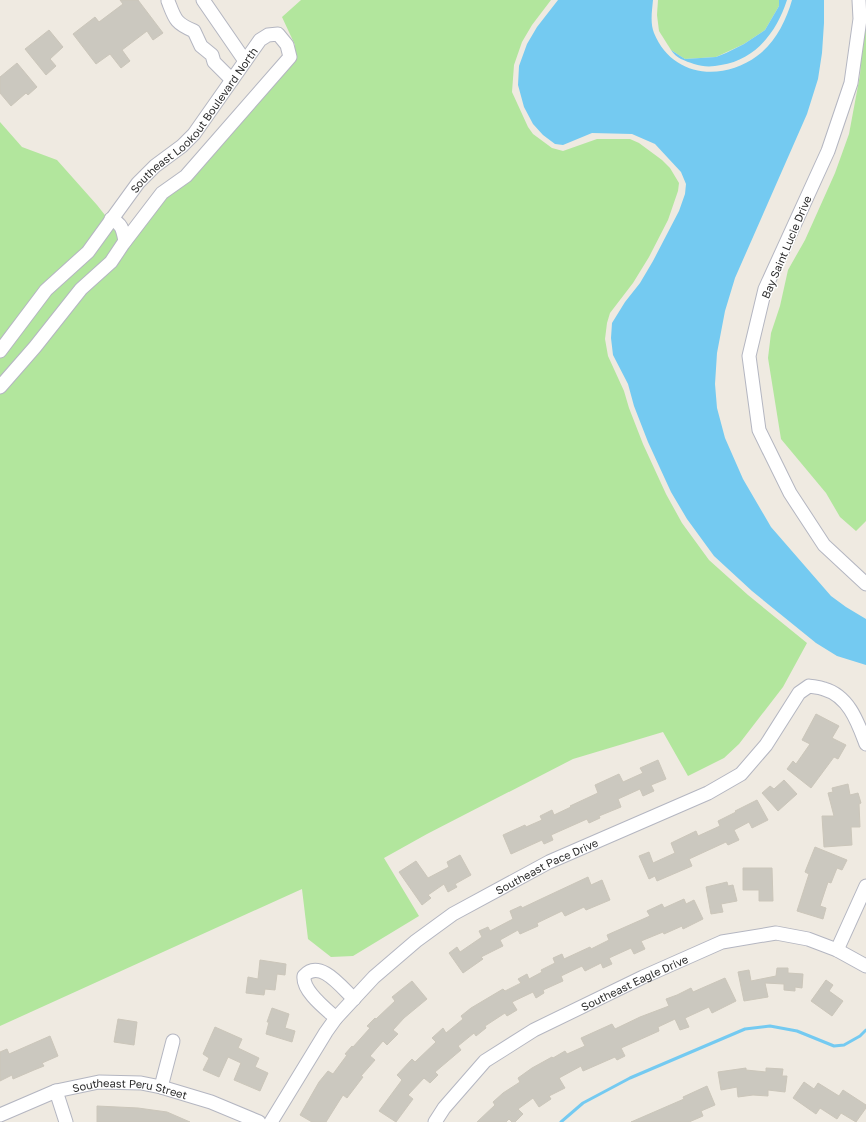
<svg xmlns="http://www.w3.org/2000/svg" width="866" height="1122" font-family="'Golos Text',sans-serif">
  <rect width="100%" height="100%" fill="#efeae1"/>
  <g fill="#b2e69d">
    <path d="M301,0H551L532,25L522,42L514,65L512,92L528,127L533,134L552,148L563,151L597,139H630L639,143L662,160L670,168L679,183L678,191L668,220L649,257L633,283L610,313L607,323L605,339L608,356L624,391L629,408L643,444L666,494L682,523L709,560L748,595L807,643L783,687L739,744L724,758L688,776L663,732L573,759L427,834L384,858L419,916L353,956L331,957L308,939L302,889L0,1026V122L22,147L57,160L97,205L127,243L261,91L295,45L282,17Z"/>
    <path d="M658,0H779V6L765,30L744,44L716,57L685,59L671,50L659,31L657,15Z"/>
    <path d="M865,0H866V521L856,531L840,517L826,493L781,439L768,358L771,333L780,306L788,270L805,240L835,173L849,134L860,75Z"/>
  </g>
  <g fill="#74caf1">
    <path d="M558,0H653C652,11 650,23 654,33C672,77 722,82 757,56C775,43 786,21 792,0H824V23L822,53L818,79L807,114L735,278L725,311L717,353L715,384L717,408L725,438L743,479L771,527L831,596L846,607L866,619V665L837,656L816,643L752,591L714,556L687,519L671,492L648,442L634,406L628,384L613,355L611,338L612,323L625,302L640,283L653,261L679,211L685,194L686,184L681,172L655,144L632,134L592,133L563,145L555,144L543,135L533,124L524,107L518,85L519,66L527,44L537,27Z"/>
    <path d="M779,0H787C777,31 756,60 721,65C712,67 703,67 694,64C685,61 676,58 671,50L685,59L716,57L726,53L744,44L765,30L779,6Z"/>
  </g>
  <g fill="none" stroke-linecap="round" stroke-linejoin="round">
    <path stroke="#74caf1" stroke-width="3" d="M561,1122L583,1103L630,1078L745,1029L770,1026L797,1031L834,1046L844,1045L860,1036L866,1030"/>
  </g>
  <g fill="#cbc8bf" stroke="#cbc6ba">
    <path d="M120,0H138L163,33L153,40L147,31L122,50L130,61L121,68L110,54L96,64L73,34L95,17L99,22L123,4Z"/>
    <path d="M49,30L63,47L50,59L56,66L46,75L25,49Z"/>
    <path d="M17,63L37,87L28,95L26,93L11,106L0,93V77Z"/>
    <path d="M816,714L839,726L832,738L846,745L838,759L834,757L811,788L787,769L793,761L796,764L810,744L802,740Z"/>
    <path d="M658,760L666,779L651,785L654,791L643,796L640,789L618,799L621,807L599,816L600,818L589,823L587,819L551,835L553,840L544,844L542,840L511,854L503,835L525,825L526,827L542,820L540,816L552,810L554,815L571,807L570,806L598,793L595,785L619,774L623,782L643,773L640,768Z"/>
    <path d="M784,780L797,794L778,811L762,793L770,786L774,789Z"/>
    <path d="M848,784L850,795L858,793L861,803L859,804L860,827H851L852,845L824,847L822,816H834L828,793L833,792L832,788Z"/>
    <path d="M757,800L768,820L752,828L749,822L734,830L739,840L728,845L726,842L689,859L692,866L657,881L655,876L649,879L639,856L649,852L653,863L675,853L671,843L696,831L698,836L720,826L718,821L736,812L735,811Z"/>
    <path d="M815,847L847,860L842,870L837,868L831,883L828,882L820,906L826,908L823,919L797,911L809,874L805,872Z"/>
    <path d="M460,855L471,875L455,884L457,887L448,892L444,884L428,895L431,898L422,905L399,872L416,861L428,878L449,867L447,862Z"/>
    <path d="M743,868H772L773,901H759V890H743Z"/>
    <path d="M588,877L591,885L602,880L610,900L586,910L584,907L565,916L562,911L537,923L538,926L520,934L518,930L500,940L503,946L481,957L483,959L463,973L449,953L457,947L460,952L482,937L479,931L488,927L490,931L513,919L510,911L521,906L522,908L541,899Z"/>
    <path d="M727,882L728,886L733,885L737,901L721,904L723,912L711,914L706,887Z"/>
    <path d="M684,899L686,904L694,900L703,919L683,929L682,926L664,934L663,932L641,941L645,949L634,954L631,948L609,958L612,964L603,968L601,963L585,971L582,966L561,976L563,981L543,990L544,993L536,998L533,992L512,1002L517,1010L507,1016L505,1013L485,1026L486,1028L476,1036L474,1033L458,1046L461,1050L435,1072L438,1075L430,1083L424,1078L408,1095L413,1099L396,1122L379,1111L402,1080L397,1075L412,1059L415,1062L436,1042L432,1038L443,1028L446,1033L463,1019L461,1016L471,1008L503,989L505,991L521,983L518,979L527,974L529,979L542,972L541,970L555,963L553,958L562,954L564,959L590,947L591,949L609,940L607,935L650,916L647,911L662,904L664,908Z"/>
    <path d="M260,960L286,964L285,975L277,974L275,990L265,989L264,995L246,993L248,977L258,979Z"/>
    <path d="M777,968H788V973L803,974L802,988L795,987V991L784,990V984L765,983L768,997L744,1001L738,972L749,970L751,981L776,976Z"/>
    <path d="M725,978L736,1001L712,1013L709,1007L685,1018L689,1027L680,1030L675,1019L658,1027L659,1031L621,1048L625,1056L617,1060L615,1057L583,1071L581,1066L559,1078L565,1088L549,1096L551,1099L539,1107L533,1098L518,1109L523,1114L515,1122H512L509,1119L506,1122H477L495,1105L493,1102L503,1093L520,1082L518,1078L532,1068L552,1057L553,1058L565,1051L567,1054L585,1046L581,1038L612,1024L615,1029L640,1017L669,1006L666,999L677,995L691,988L693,992Z"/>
    <path d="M826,980L833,985L829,991L843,1001L832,1016L811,1001Z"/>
    <path d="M412,981L427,999L404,1018L393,1030L398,1034L387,1045L383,1041L370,1056L375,1060L361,1076L363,1077L347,1098L343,1095L326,1122H312L300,1115L319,1082L328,1071L333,1074L347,1055L345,1054L352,1046L353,1047L370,1028L367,1026L375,1018L376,1019L395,1001L392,997Z"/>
    <path d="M272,1008L289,1014L285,1028L295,1031L292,1042L266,1034L269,1022H267Z"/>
    <path d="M118,1019L137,1022L134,1045L114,1042Z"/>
    <path d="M215,1027L242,1039L238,1048L259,1058L255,1067L268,1073L260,1091L234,1080L241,1063L228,1057L219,1077L203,1070L209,1058L203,1054Z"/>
    <path d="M50,1036L58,1056L42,1063L44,1066L34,1070L13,1079L12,1075L0,1081V1052L7,1049L9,1054Z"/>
    <path d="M746,1068V1070L766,1072V1068L783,1069L782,1076H787L785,1092L768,1090V1096L753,1095L738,1097L737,1087L721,1090L718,1072Z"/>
    <path d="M804,1082L814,1089L818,1083L839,1096L843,1090L866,1105V1108L856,1122L841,1113L837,1119L820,1108L816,1114L793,1098Z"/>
    <path d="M707,1086L715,1105L701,1111L703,1116L689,1122H631L684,1099L683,1097Z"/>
    <path d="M97,1106L138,1108L167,1112L190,1122H97Z"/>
  </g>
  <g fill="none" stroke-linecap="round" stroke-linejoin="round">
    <g stroke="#b4b6c1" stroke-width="15">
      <g id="minor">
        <path d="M203,0L245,61"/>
        <path d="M859,0L860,19L851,83L828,151L765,289L749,356L759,430L790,493L824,545L866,584"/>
        <path d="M168,1C175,19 175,23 194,31L201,46L212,55L214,62L232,80"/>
        <path d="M111,219C122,223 123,231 125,241"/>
        <path id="s1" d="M0,351L46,290L88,252L138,183L155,166L182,146L194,134L260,40L268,35L278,34L287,45L290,57L186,176L162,193L123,244L111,262L81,289L35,347L0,387"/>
        <path d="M837,950L866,886"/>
        <path d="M336,1018C326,1009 302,991 304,976C320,958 342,988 354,999"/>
        <path d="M161,1087L173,1041"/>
        <path d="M56,1091L66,1122"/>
        <path id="s2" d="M0,1115L56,1091L99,1082L141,1083L161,1087L211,1102L259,1122"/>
        <path id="s3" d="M271,1122L326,1032L336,1018L374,977L416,941L453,914L549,862L708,793L741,774L766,745L799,693L809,686C814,687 819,687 824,689C849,696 858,723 866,744"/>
        <path id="s4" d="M435,1122L444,1108L485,1061L534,1030L643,977L722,942L776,933L808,939L837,950L866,966"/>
      </g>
    </g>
    <use href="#minor" stroke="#fff" stroke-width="13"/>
  </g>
  <g text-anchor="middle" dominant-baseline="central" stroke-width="3" stroke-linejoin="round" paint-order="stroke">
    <g font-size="11" fill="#2e2e2e" stroke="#fff">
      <text stroke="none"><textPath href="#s1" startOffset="303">Southeast Lookout Boulevard North</textPath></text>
      <text transform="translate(786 247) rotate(-67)">Bay Saint Lucie Drive</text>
      <text stroke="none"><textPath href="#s3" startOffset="385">Southeast Pace Drive</textPath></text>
      <text stroke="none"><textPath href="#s4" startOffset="248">Southeast Eagle Drive</textPath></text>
      <text stroke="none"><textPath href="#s2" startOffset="136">Southeast Peru Street</textPath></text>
    </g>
  </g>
</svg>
